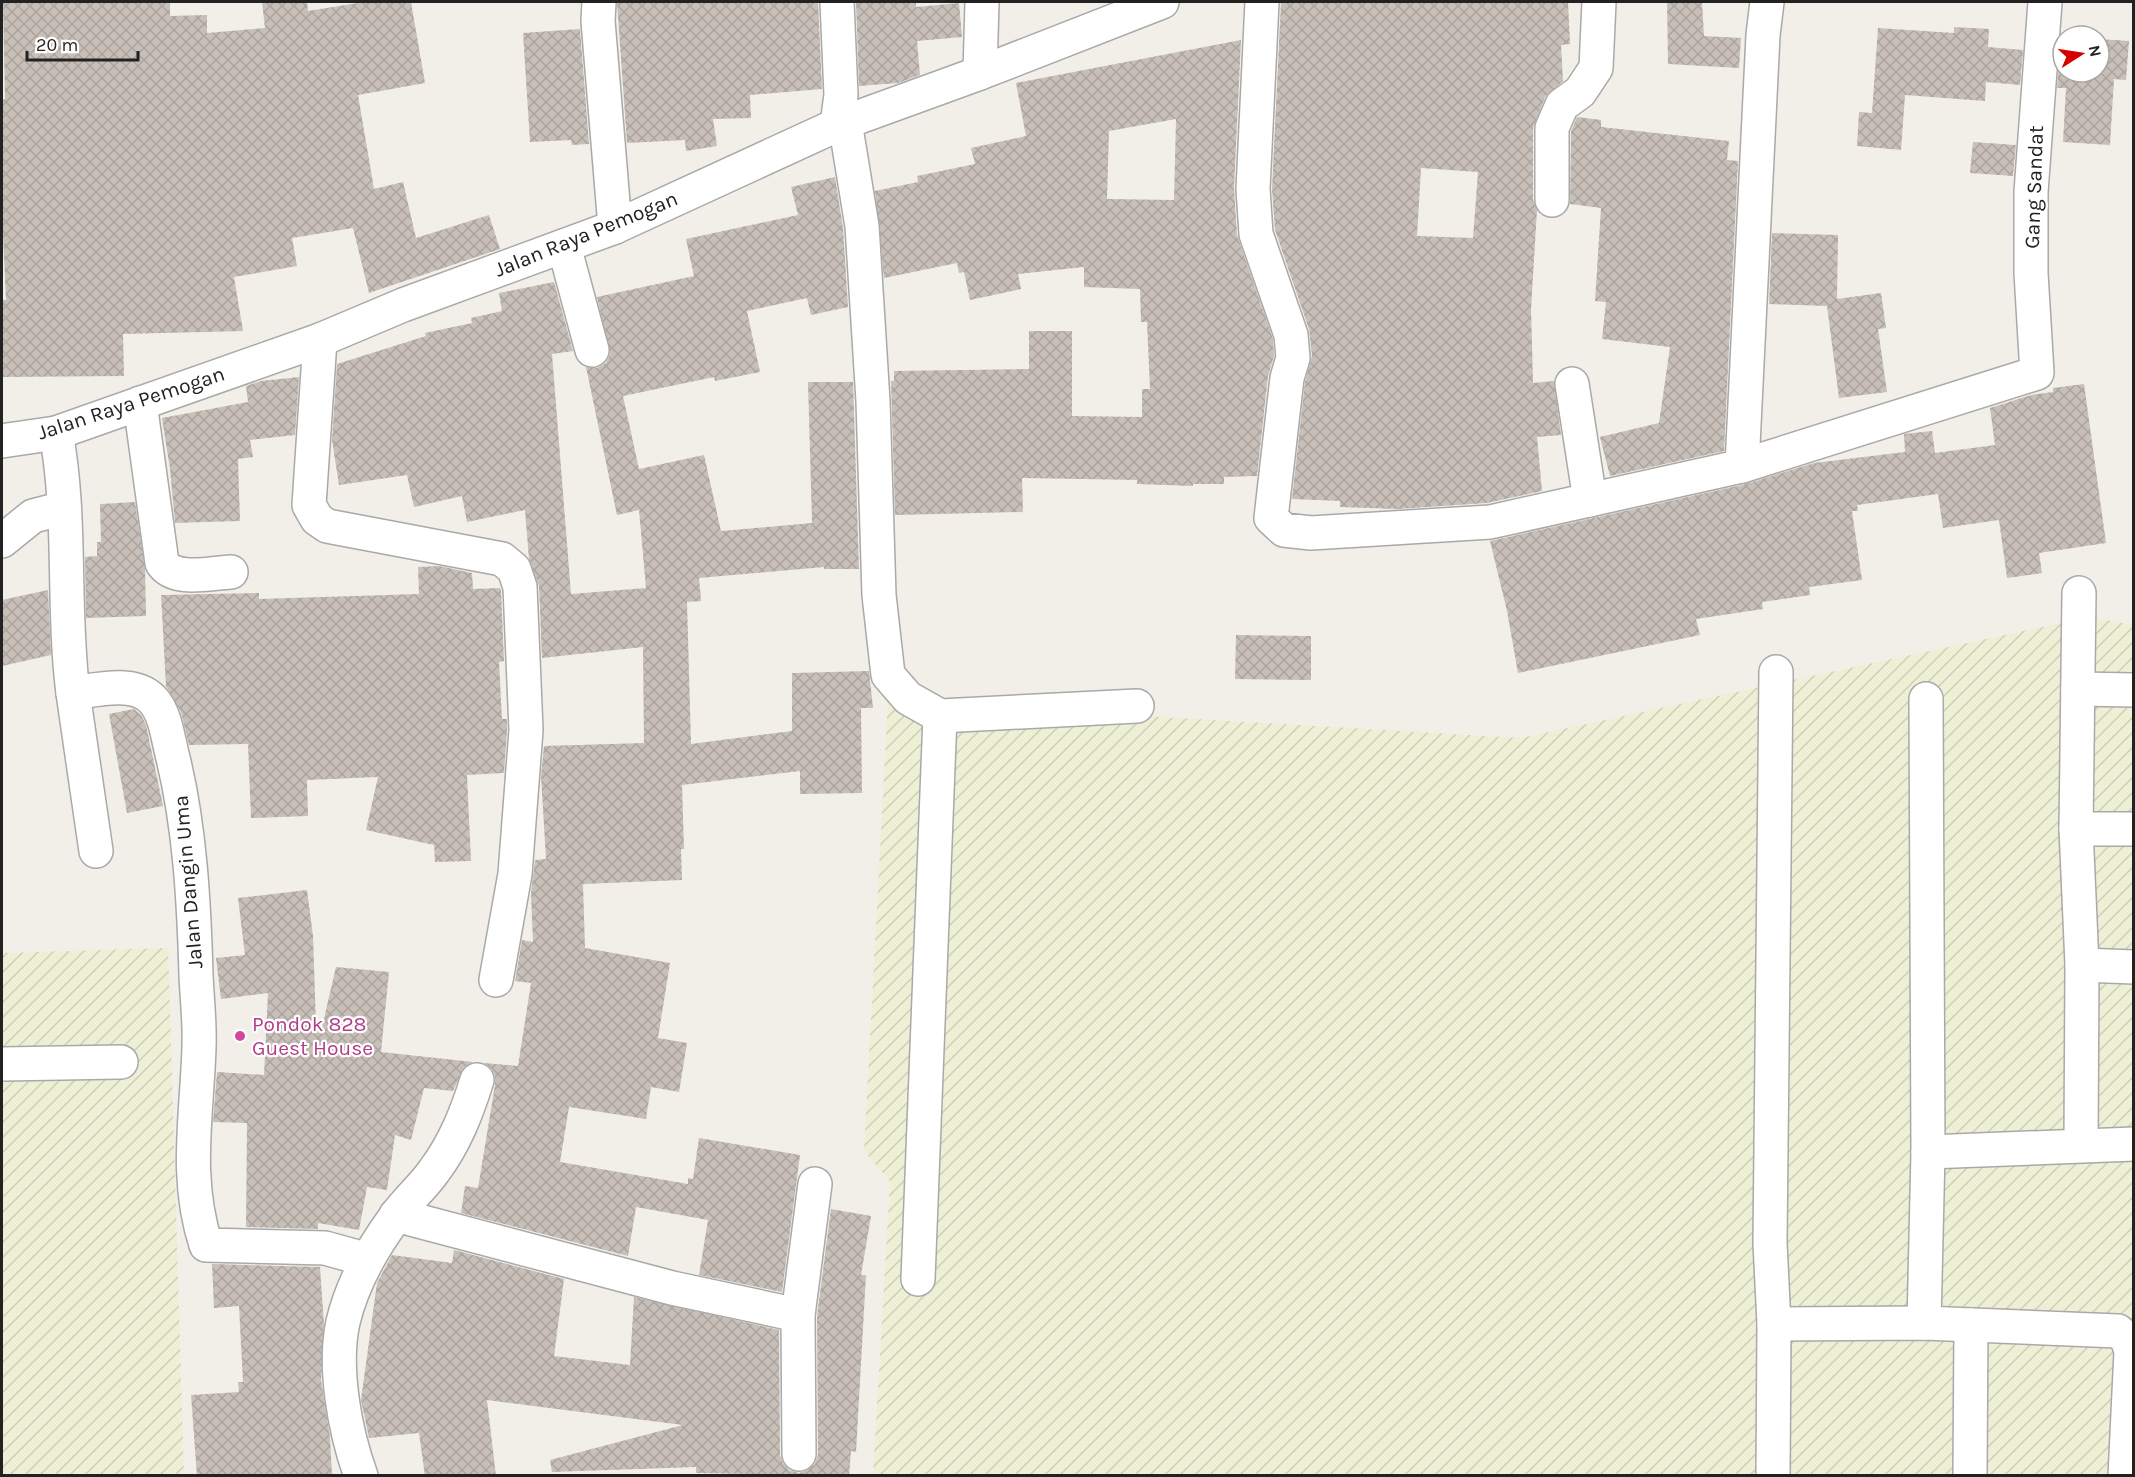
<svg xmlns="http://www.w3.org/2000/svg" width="2135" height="1477" font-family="Karla,sans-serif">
  <defs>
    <pattern id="farmland-furrows" width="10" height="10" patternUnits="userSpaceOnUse" patternTransform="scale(1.5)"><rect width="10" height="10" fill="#eef0d5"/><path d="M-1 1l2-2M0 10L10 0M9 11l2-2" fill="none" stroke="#ccceb7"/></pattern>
    <pattern id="building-cross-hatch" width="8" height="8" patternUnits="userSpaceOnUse" patternTransform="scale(1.5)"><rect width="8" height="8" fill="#c7bfb8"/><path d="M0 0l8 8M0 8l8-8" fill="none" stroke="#aba49e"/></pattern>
  </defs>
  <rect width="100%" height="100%" fill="#f2efe9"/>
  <g fill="url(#farmland-furrows)">
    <path d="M2089,617L2133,625V1475H873L890,1181L864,1151L888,701L1521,738Z"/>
    <path d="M168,948L184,1475H2V953Z"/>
  </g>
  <g fill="url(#building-cross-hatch)" fill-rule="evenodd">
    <path d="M3,2H170V16L207,15V33L265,28L262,2H307L308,11L364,2H411L425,83L358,95L374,189L403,182L416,238L489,215L500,249L369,293L353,228L292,238L297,266L234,277L243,331L123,334L124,376L2,377V300H6L2,213V100L5,99Z"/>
    <path d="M617,2H818L822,89L750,95L751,118L713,119L717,146L686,151L685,140L627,143Z"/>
    <path d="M856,2H916V7L959,3L962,37L917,41L920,75L898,83L859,86Z"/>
    <path d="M1281,2H1568L1570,44L1561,45L1563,81L1545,97L1533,128V200L1537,210L1531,309L1533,383L1554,381L1561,435L1537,437L1542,491L1487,503L1397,509L1340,507V501L1292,499L1305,382L1312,356L1309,329L1275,230L1272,189ZM1421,168L1478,172L1473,238L1417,236Z"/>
    <path d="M1667,2H1702L1704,36L1741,38L1739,68L1668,64Z"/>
    <path d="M1954,27L1989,29L1988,47L2023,50L2020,85L1986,82L1985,101L1905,95L1901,150L1857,146L1859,112L1872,113L1878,28L1954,33Z"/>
    <path d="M580,29L589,144L572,145L571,140L530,142L523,33Z"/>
    <path d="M2061,37L2063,72H2099V39L2129,41L2126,80L2114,79L2110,145L2063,142L2066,88H2057Z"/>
    <path d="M1241,40L1234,188L1237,235L1273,339L1274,356L1268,376L1257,476L1224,477V484H1193V486L1137,484V480L1022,478L1023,512L895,515L891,381H894V371L1029,369V331H1072V416L1142,417V389H1150L1147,322H1141L1140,289L1084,287V267L1018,274L1021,289L970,300L964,272L959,273L957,263L884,278L875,191L918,182L917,176L975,164L971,148L1026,136L1016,83ZM1176,119L1174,200L1107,199L1109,131Z"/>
    <path d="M1577,117L1601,120V127L1729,141L1727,160L1738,161L1724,451L1610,476L1600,437L1659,423L1670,347L1602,339L1606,302L1595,301L1601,208L1570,204L1571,132Z"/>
    <path d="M1973,142L2016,145L2013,176L1970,173Z"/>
    <path d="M835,177L843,228L848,307L811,315L807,298L747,311L760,372L715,381L714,377L623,396L639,469L704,455L721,531L812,523L808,382H853L859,569H824V567L699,578L701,601L687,602L691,744L792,731V673L869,671L873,708H861L862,793L800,794V771L682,785L684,849H681L682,880L583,884L585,948L670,963L658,1038L687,1043L679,1092L651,1087L646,1119L569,1107L560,1162L688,1184V1178L693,1179L699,1138L800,1155L782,1292L699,1275L708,1220L636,1207L628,1256L461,1213L465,1186L478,1188L495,1085V1076L491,1068L484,1063L518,1066L531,983L515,981L522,940L533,942L531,893L535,860L546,859L541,776L544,746L644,743L643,647L542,658L539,586L529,559L525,510L467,522L462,496L414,507L407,475L339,485L332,440L337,364L426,336L425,333L472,323L471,318L502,311L499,293L554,282L573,351L552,354L571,594L646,588L639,510L617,515L586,367L597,368L606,363L610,354L597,297L694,276L686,239L798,215L791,187Z"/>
    <path d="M1772,233L1838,235L1837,299L1881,293L1886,328L1878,329L1887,392L1839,398L1827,306L1769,304Z"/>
    <path d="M299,377L295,435L250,440L253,457L238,459L240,521L175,523L170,469L162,418L248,402L246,386L261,381Z"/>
    <path d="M2084,384L2106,543L2039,553L2042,573L2007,578L1999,520L1943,528L1938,494L1857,505L1858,511H1852L1862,580L1809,587L1810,595L1762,602L1763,609L1696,619L1700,635L1518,673L1507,611L1490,541L1746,484L1814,463L1905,452L1904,434L1932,431L1935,453L1995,445L1990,408L2031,395L2053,392V388Z"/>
    <path d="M135,502L145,568L146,616L86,618L85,557L97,556V542H101L100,504Z"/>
    <path d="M439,566L472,573L473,589L500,588L501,590L504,661L499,662L502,719H507V730L504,773L467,775L471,861L435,862L434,845L366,830L378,777L307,780L308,816L251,818L248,744L189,745L181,712L166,686L161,595L259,593V599L419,594L418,567Z"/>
    <path d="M48,590L51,655L2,666V600Z"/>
    <path d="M1236,635L1311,636V680L1235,679Z"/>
    <path d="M134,709L141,715L146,725L163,806L127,813L109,714Z"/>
    <path d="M307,890L313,936L316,1026L322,1027L336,967L389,972L381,1052L473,1062L464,1067L453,1091L424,1088L411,1140L395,1135L387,1190L367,1187L359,1230L318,1223V1229L246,1227L247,1123L213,1122L217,1072L264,1075L268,993L221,999L216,958L245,955L238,898Z"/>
    <path d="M831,1209L871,1216L861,1275H866L856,1452L851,1451L849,1476L696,1473V1467L552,1472L550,1460L683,1425L487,1400L496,1476H425L419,1433L369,1438L361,1400L377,1283L392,1255L452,1263L454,1250L564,1279L554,1356L630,1365L634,1297L779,1330L780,1455L783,1463L789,1470L799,1473L808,1470L815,1464L818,1454L817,1316Z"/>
    <path d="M212,1264L320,1267L324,1325L321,1380L330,1437L332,1476H197L191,1395L239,1392L238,1382H243L239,1306L214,1308Z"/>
  </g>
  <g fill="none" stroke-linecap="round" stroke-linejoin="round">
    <g stroke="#a9a9a9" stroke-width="36">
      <g id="minor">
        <path d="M599,2L598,21L615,227"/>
        <path d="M837,2L841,95L837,125"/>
        <path d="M1262,2L1253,189L1256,234L1291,335L1293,358L1287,378L1271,518L1284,530L1311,533L1490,522L1742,466L2037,373L2031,273V192L2045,2"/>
        <path d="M980,73L982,2"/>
        <path d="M845,122L862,226L873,401L879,595L888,675L908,698L940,716L1137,706"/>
        <path d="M1552,200V128L1562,105L1580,92L1596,68L1599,2"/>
        <path d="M564,246L592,350"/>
        <path d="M320,340L309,505L317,519L327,526L502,559L514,569L520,587L526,730L515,874L496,980"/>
        <path d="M1572,384L1590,500"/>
        <path d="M140,403L162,563C175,582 209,573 231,572"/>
        <path d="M56,433C72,518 62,607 73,693C96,690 133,680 152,699C166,713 168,740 173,758C190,828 194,903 196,975C197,999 200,1023 199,1047C197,1116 184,1177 206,1245L325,1248L354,1256L362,1269"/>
        <path d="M2,441L56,433L320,340L403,305L615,227L837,125L980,73L1162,2"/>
        <path d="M1742,466L1763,35L1767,2"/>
        <path d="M2,541L33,516L64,508"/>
        <path d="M2079,593L2076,829L2082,965L2081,1144"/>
        <path d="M2078,689L2134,690"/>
        <path d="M73,693L96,851"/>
        <path d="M2076,829H2134"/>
        <path d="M2082,965L2134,967"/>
        <path d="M2,1064L121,1062"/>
        <path d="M1928,1152L2134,1144"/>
        <path d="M396,1215L672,1288L798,1315"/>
        <path d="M918,1279L940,716"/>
        <path d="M1924,1323L1928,1152L1926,699"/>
        <path d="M1774,1324L1924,1323L2118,1331L2127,1339L2131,1351L2125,1476"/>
        <path d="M799,1454L798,1315L815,1184"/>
        <path d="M361,1476C345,1432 333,1368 343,1322C352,1284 373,1247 396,1216C407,1200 423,1187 434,1171C455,1143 467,1112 477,1080"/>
        <path d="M1773,1476L1774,1324L1770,1243L1776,672"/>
        <path d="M1970,1476L1971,1325"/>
      </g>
    </g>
    <use href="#minor" stroke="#fff" stroke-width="33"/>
  </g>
  <circle fill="#d1479c" stroke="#fff" stroke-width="2" cx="240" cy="1036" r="6"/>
  <g text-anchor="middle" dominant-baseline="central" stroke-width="4.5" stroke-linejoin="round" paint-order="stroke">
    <g font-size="21" fill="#222" stroke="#fff">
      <text transform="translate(2034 187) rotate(-88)">Gang Sandat</text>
      <text transform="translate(586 234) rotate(-22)">Jalan Raya Pemogan</text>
      <text transform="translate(131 403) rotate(-18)">Jalan Raya Pemogan</text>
      <text transform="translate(188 882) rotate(-95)">Jalan Dangin Uma</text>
    </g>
    <g font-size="21" fill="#b23c85" stroke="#fff" text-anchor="start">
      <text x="252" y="1024">Pondok 828<tspan x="252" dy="24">Guest House</tspan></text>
    </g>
  </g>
  <rect width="2135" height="1477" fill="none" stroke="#222222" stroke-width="6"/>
  <g transform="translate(2081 54) rotate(78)"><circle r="28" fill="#ffffff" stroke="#a7a7a7" stroke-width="1.5"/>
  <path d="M0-4.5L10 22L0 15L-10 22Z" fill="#d40000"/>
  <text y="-9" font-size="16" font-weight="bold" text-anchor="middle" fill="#222222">N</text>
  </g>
  <path d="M27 51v9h111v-9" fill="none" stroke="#222222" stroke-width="3"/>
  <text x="36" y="51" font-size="18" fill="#222222" stroke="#ffffff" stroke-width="4.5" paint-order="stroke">20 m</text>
</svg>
